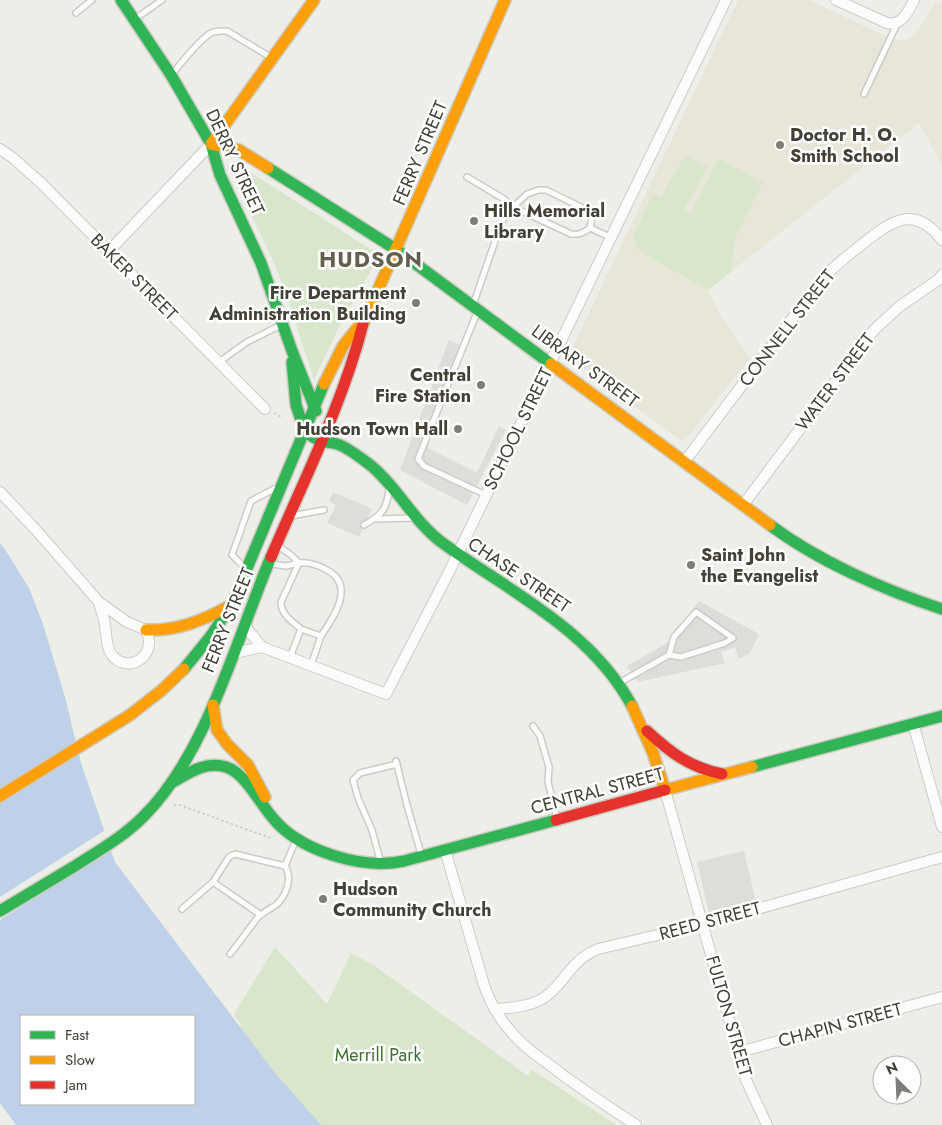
<svg xmlns="http://www.w3.org/2000/svg" width="942" height="1125" font-family="Jost,sans-serif">
  <rect width="100%" height="100%" fill="#eeeee9"/>
  <path fill="#e8e6d9" d="M738,0H809L896,41L905,40L916,34L935,2L942,4V166L919,123L708,290L720,315L750,358L686,439L680,440L568,357Z"/>
  <g fill="#d8e7cc">
    <path d="M685,155L708,167L684,209L690,214L719,159L763,182L735,237L731,272L708,290L639,251L633,236L653,194L661,197Z"/>
    <path d="M236,163L372,250L376,256L375,263L340,325L314,380L288,299L275,265L230,169L231,166Z"/>
    <path d="M275,947L327,1004L351,953L375,966L528,1076L532,1070L617,1125H320L314,1121L240,1031L241,1025L234,1014Z"/>
  </g>
  <g fill="#ddddd9">
    <path d="M449,340L463,347L425,443L430,449L477,473L499,426L506,430L467,505L400,470Z"/>
    <path d="M333,492L372,509L359,537L327,523L336,505L329,501Z"/>
    <path d="M699,601L759,634L750,653L739,659L735,647L721,652L725,663L638,682L627,666L672,640Z"/>
    <path d="M744,851L756,902L709,913L697,862Z"/>
  </g>
  <path fill="#bed1e8" fill-rule="evenodd" d="M0,543L6,551L29,588L43,624L65,697L81,763L115,862L275,1073L321,1125H16L0,1103ZM21,1016H194V1104H21Z"/>
  <path fill="#eeeee9" d="M107,829L114,848L0,920V897Z"/>
  <g fill="none" stroke-linecap="round" stroke-linejoin="round">
    <g stroke="#cccbc7" stroke-width="8">
      <g id="lane">
        <path d="M76,13L92,0"/>
        <path d="M135,19L162,0"/>
        <path d="M173,73C182,62 200,39 211,33C216,30 221,31 227,31L272,58"/>
        <path d="M864,94L898,22"/>
        <path d="M467,177L504,199L513,207L502,221L473,305"/>
        <path d="M539,190H546L585,209L592,217L590,228C583,233 579,235 571,234L513,207L527,194Z"/>
        <path d="M590,228L610,237"/>
        <path d="M478,310L418,459L424,466L486,495"/>
        <path d="M219,362L247,342L281,325"/>
        <path d="M291,516L324,510"/>
        <path d="M375,519L414,518"/>
        <path d="M364,525C382,515 387,509 389,489"/>
        <path d="M278,546L291,555L299,563C309,562 316,564 325,569C357,584 334,617 321,636"/>
        <path d="M272,564L286,566L299,563L281,602C281,615 292,621 301,629L290,657"/>
        <path d="M245,568L232,555L251,501L276,488"/>
        <path d="M301,629L321,636L311,665"/>
        <path d="M619,683L669,655L681,657L725,643L733,638L696,612L674,637L669,655"/>
        <path d="M533,726L540,736L549,767L548,782L557,819"/>
        <path d="M396,761L407,805L421,854"/>
        <path d="M380,860L372,830L358,798L353,780L360,773L397,764"/>
        <path d="M182,909L213,882"/>
        <path d="M261,915L213,882L229,857L235,854L285,866"/>
        <path d="M230,954C240,942 249,928 259,916C264,912 270,909 276,905C286,896 293,878 285,866L296,840"/>
      </g>
    </g>
    <g stroke="#cccbc7" stroke-width="12">
      <g id="street">
        <path d="M836,0L887,23C902,26 908,12 914,0"/>
        <path d="M0,149L13,158L41,183L265,409"/>
        <path d="M109,251L211,144"/>
        <path d="M685,461L819,283C831,268 846,257 860,246C889,223 913,202 942,240"/>
        <path d="M0,492L36,530L99,602"/>
        <path d="M743,505L875,329L900,306L938,280L942,275"/>
        <path d="M99,602L127,622L146,630C159,656 127,676 111,654C105,645 107,631 104,620C103,614 100,608 99,602Z"/>
        <path d="M245,626L262,647L386,694L449,572L726,0"/>
        <path d="M234,653L262,647"/>
        <path d="M913,723L942,827"/>
        <path d="M665,790L746,1080L767,1125"/>
        <path d="M445,850L484,985C489,1000 497,1015 508,1028C519,1043 536,1055 551,1066C578,1087 607,1106 636,1125"/>
        <path d="M495,1009C513,1008 537,1006 550,993C569,976 572,960 598,949L704,924L942,857"/>
        <path d="M739,1052L942,997"/>
      </g>
    </g>
    <g stroke="#cccbc1" stroke-width="14">
      <g id="fast">
        <path d="M121,0L171,75L211,144L220,175L261,263L292,351L316,411"/>
        <path d="M268,168L397,250L551,364"/>
        <path d="M292,362L296,405L305,432"/>
        <path d="M305,432C310,435 316,440 322,441C326,443 332,442 337,444C345,446 361,458 369,464C398,487 414,523 444,544C512,593 591,630 632,706"/>
        <path d="M770,525C818,561 884,590 942,609"/>
        <path d="M184,669L210,637L232,604L324,384"/>
        <path d="M752,767L942,716"/>
        <path d="M173,782C190,772 206,761 226,767C244,772 260,803 272,817C299,851 362,870 404,861L556,820"/>
        <path d="M0,911C25,896 50,881 75,866C98,851 123,837 143,817C207,754 236,640 271,557"/>
      </g>
    </g>
    <g stroke="#cccbc1" stroke-width="14">
      <g id="slow">
        <path d="M268,168L239,150L211,144L314,0"/>
        <path d="M363,324L505,0"/>
        <path d="M551,364L770,525"/>
        <path d="M324,384L343,346L363,321"/>
        <path d="M146,630C177,631 202,621 229,606"/>
        <path d="M213,705L217,730L227,744L248,765L265,797"/>
        <path d="M632,706L653,753L665,790L752,767"/>
        <path d="M0,796L130,715L162,690L184,669"/>
      </g>
    </g>
    <g stroke="#cccbc1" stroke-width="14">
      <g id="jam">
        <path d="M271,557C303,482 343,403 363,324"/>
        <path d="M647,731C671,753 689,767 722,774"/>
        <path d="M556,820L665,790"/>
      </g>
    </g>
    <g stroke="#cfcecb" stroke-width="2" stroke-dasharray="2.5 2.5" stroke-linecap="butt">
      <path d="M274,413L283,418"/>
      <path d="M174,805H180L273,839"/>
    </g>
    <use href="#lane" stroke="#fcfcfc" stroke-width="5"/>
    <use href="#street" stroke="#fcfcfc" stroke-width="10"/>
    <use href="#fast" stroke="#30b455" stroke-width="11"/>
    <use href="#slow" stroke="#ff9f0a" stroke-width="11"/>
    <use href="#jam" stroke="#e5322d" stroke-width="11"/>
  </g>
  <g fill="#7f7d75" stroke="#fff" stroke-width="2">
    <circle cx="780" cy="145" r="5"/>
    <circle cx="474" cy="221" r="5"/>
    <circle cx="416" cy="303" r="5"/>
    <circle cx="481" cy="385" r="5"/>
    <circle cx="458" cy="429" r="5"/>
    <circle cx="691" cy="565" r="5"/>
    <circle cx="323" cy="899" r="5"/>
  </g>
  <g text-anchor="middle" dominant-baseline="central" stroke-width="5" stroke-linejoin="round" paint-order="stroke">
    <g font-size="18" font-weight="bold" fill="#434036" stroke="#fff" text-anchor="start">
      <text x="790" y="135">Doctor H. O.<tspan x="790" dy="21">Smith School</tspan></text>
      <text x="484" y="211">Hills Memorial<tspan x="484" dy="21">Library</tspan></text>
      <text x="406" y="293" text-anchor="end">Fire Department<tspan x="406" dy="21">Administration Building</tspan></text>
      <text x="471" y="375" text-anchor="end">Central<tspan x="471" dy="21">Fire Station</tspan></text>
      <text x="448" y="429" text-anchor="end">Hudson Town Hall</text>
      <text x="701" y="555">Saint John<tspan x="701" dy="21">the Evangelist</tspan></text>
      <text x="333" y="889">Hudson<tspan x="333" dy="21">Community Church</tspan></text>
    </g>
    <g font-size="18" fill="#434036" stroke="#fff">
      <text transform="translate(420 153) rotate(-67)">FERRY STREET</text>
      <text transform="translate(235 162) rotate(65)">DERRY STREET</text>
      <text transform="translate(134 277) rotate(45)">BAKER STREET</text>
      <text transform="translate(787 328) rotate(-52)">CONNELL STREET</text>
      <text transform="translate(585 366) rotate(36)">LIBRARY STREET</text>
      <text transform="translate(835 382) rotate(-53)">WATER STREET</text>
      <text transform="translate(518 429) rotate(-64)">SCHOOL STREET</text>
      <text transform="translate(519 575) rotate(34)">CHASE STREET</text>
      <text transform="translate(228 620) rotate(-68)">FERRY STREET</text>
      <text transform="translate(597 791) rotate(-15)">CENTRAL STREET</text>
      <text transform="translate(710 921) rotate(-15)">REED STREET</text>
      <text transform="translate(729 1016) rotate(74)">FULTON STREET</text>
      <text transform="translate(840 1025) rotate(-15)">CHAPIN STREET</text>
    </g>
    <g font-size="18" fill="#3f6d31" stroke="#fff">
      <text x="378" y="1055">Merrill Park</text>
    </g>
    <g font-size="22" font-weight="bold" letter-spacing="1" fill="#645f4f" stroke="#fff">
      <text x="371" y="259">HUDSON</text>
    </g>
  </g>
  <rect x="20" y="1015" width="175" height="90" fill="#ffffff" stroke="#b4b3af"/>
  <rect x="30" y="1031" width="25" height="8" fill="#30b455" stroke="#b4b3af"/>
  <text x="65" y="1040" font-size="15" fill="#434036">Fast</text>
  <rect x="30" y="1056" width="25" height="8" fill="#ff9f0a" stroke="#b4b3af"/>
  <text x="65" y="1065" font-size="15" fill="#434036">Slow</text>
  <rect x="30" y="1081" width="25" height="8" fill="#e5322d" stroke="#b4b3af"/>
  <text x="65" y="1090" font-size="15" fill="#434036">Jam</text>
  <g transform="translate(897 1080) rotate(336)"><circle r="24" fill="#ffffff" stroke="#b4b3af"/>
  <path d="M0-4L9 19L0 12L-9 19Z" fill="#7f7d75"/>
  <text y="-8" font-size="14" font-weight="bold" text-anchor="middle" fill="#434036">N</text>
  </g>
</svg>
